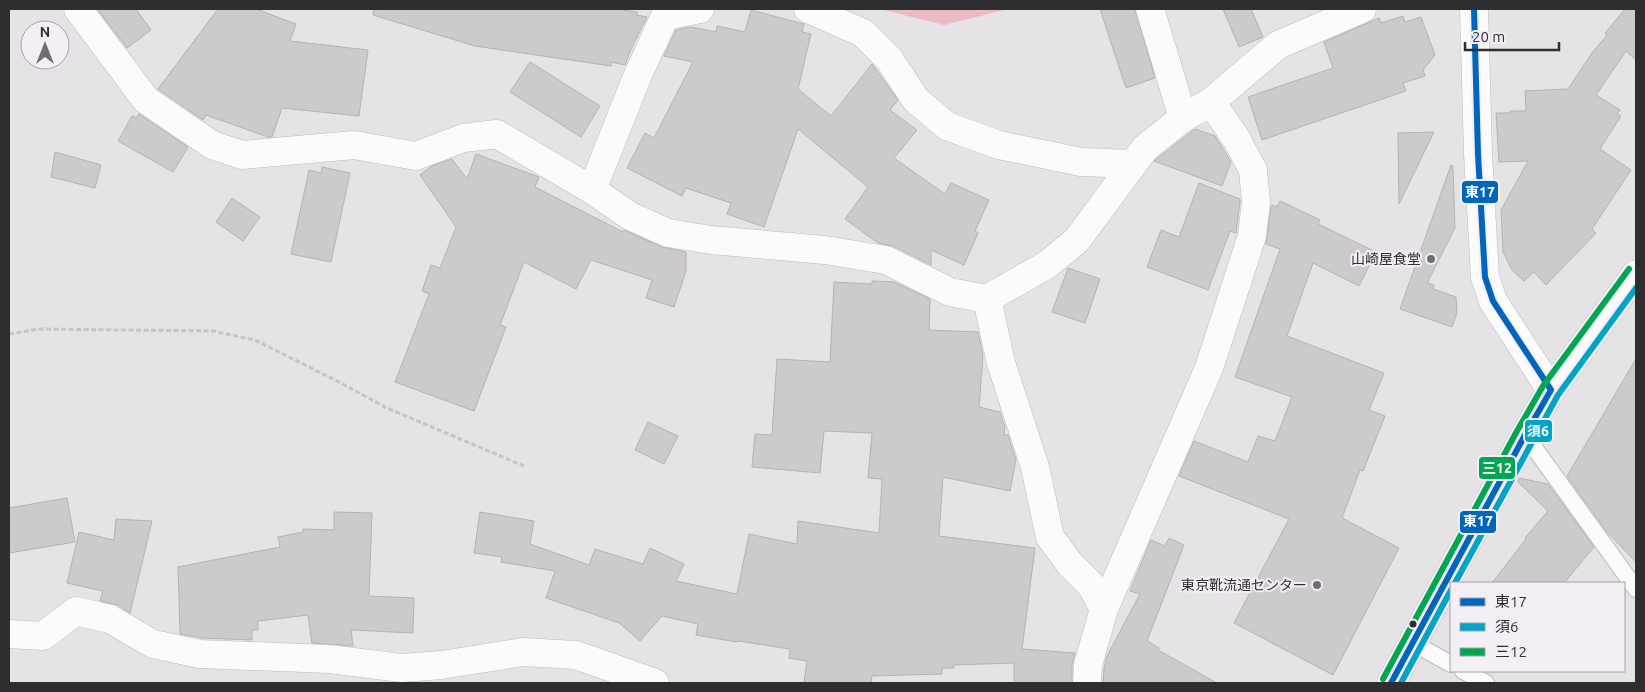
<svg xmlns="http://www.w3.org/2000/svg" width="1645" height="692" font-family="Ubuntu,'Noto Sans JP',sans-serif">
  <rect width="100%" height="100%" fill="#e6e3e7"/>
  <path fill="#ebbac5" d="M880,9H1008L944,25Z"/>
  <g fill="#cdcacd" stroke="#b5b2b5">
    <path d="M97,9H136L151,30L127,48Z"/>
    <path d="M218,9H256L296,24L290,41L368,50L359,116L282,108L272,137H268L206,115L203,120L158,89Z"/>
    <path d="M374,9H616L637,12V15L647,17L631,49L625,65L611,62V66L475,46L373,15Z"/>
    <path d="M1100,9H1135L1155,78L1126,88Z"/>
    <path d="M1223,9H1251L1263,37L1239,47Z"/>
    <path d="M1625,9H1636V60L1626,51L1596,95L1620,110L1617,114L1621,116L1600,149L1631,170L1592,229L1596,233L1546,285L1534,272L1524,281L1512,270L1503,252L1501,210L1528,161L1499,162L1496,113H1510V111H1526L1525,91L1568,89L1592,53L1607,35L1605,33Z"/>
    <path d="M751,10L804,24L802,32L811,34L798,89L831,116L872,64L898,100L890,110L917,130L894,158L945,194L951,183L989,200L975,231L978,233L964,265L931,250V265L893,246L878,243L845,219L868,187L798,129L764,227L727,214L731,203L686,188L682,196L627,168L645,133L654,138L693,62L664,56L676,30L691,27L716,32L717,26L745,32Z"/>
    <path d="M1403,16L1405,22L1421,17L1435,55L1423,70L1425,76L1403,83L1406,91L1262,140L1248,97L1333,68L1324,42L1379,18L1381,23Z"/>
    <path d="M530,62L600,106L581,137L510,92Z"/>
    <path d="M139,114L188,147L173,172L118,141L132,116L136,118Z"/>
    <path d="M1195,129L1215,136L1231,162L1222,186L1154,161Z"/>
    <path d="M1434,132L1399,204L1398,133Z"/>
    <path d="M55,152L101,165L95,188L51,177Z"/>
    <path d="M476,154L539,177L535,187L623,232L624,230L662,247L686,252V271L674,307L646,298L652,280L591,260L576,289L524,262L500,325L506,327L474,411L395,382L429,294L422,291L431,265L440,268L456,227L420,175L432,166L452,159L467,179Z"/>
    <path d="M1451,165L1453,166L1455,228L1427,283L1434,285L1433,289L1456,297L1457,313L1452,327L1400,309Z"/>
    <path d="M322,167L350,173L331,262L291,254L309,170L321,173Z"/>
    <path d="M1199,183L1240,199V202L1236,233L1230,231L1208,290L1147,267L1161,230L1179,237Z"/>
    <path d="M232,198L260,217L243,241L216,222Z"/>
    <path d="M1280,201L1320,220L1318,224L1376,252L1359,286L1313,263L1287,336L1384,373L1369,410L1385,416L1363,471L1360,470L1342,518L1399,548L1333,675L1234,623L1289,519L1179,476L1194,441L1248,462L1258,436L1275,441L1292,397L1235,377L1280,249L1266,244L1271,207L1272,205L1277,207Z"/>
    <path d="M1068,268L1100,279L1085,323L1052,312Z"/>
    <path d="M872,281L894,282L930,299L929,330L978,332L983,356L979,407L1000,412L1005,427L1004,435H1008L1016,460L1010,491L943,477L939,536L1035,548L1022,649L1075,653L1072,664V683H1014V663L953,665L954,668H942V674L872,676L871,683H804L807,661L789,658L790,649L738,641L737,642L696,635L698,624L662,616L640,641L619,623L546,598L555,571L501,562L502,557L474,553L480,512L534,521L530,544L589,565L595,549L643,564L650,548L684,564L676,581L737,594L749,534L797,544L798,521L879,533L882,479L868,478L872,433L824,431L820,473L752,467L755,434L772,435L777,359L830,362L834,282L872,284Z"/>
    <path d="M1636,359V562L1607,532L1567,476Z"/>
    <path d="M648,422L678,436L664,464L635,450Z"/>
    <path d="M1519,478L1548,484L1594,547L1564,583H1492L1526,539L1525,538L1548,511L1518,482Z"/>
    <path d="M67,498L75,542L9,553V508Z"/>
    <path d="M334,512L372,513L369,596L414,598L413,633L351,630L353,646L312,643L308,615L258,621V630H252V640L202,638L180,634L178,567L280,547L278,537L303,532V529L334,530Z"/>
    <path d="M116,519L152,521L130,613L118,605L100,601L103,591L67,583L79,532L114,540Z"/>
    <path d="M1169,538L1184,545L1147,641L1159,648L1158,650L1217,683H1103L1104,668L1107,656L1140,594L1130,591L1151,540L1165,546Z"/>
  </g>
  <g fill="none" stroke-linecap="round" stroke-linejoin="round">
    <g stroke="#bdbbbd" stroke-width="18">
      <g id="service">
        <path d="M1525,435L1636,589"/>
        <path d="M1413,643L1451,664"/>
        <path d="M1463,671L1486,683"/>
      </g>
    </g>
    <g stroke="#bdbbbd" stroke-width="29">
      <g id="minor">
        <path d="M78,9L146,100L212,145L242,155L354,145L416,156L463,138L497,134L592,190L630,216L668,233L711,240L825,250L886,260L950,292L987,299L1048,264L1077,240L1145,148L1183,118L1211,102L1278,45L1362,9"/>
        <path d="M808,9L863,33L889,59L916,100L947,126L999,145L1081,162L1133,164"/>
        <path d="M1150,9L1183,118"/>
        <path d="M592,190L637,77L665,16L700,9"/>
        <path d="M987,299L1001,363L1035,467L1050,537L1070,564L1091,585L1104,609"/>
        <path d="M9,634L43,636L76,611L110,619L153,644L200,654L329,659L402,668L441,665L523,652L576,655L655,683"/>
        <path d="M1087,683L1088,665L1104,609L1209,368L1252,236L1256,202L1253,170L1237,140L1211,102"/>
      </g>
    </g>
    <g stroke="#bdbbbd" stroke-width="29">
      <path id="secondary" d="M1474,9L1478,154L1485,277L1493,301L1551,390"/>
    </g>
    <g stroke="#bdbbbd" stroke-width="29">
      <path id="primary" d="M1391,683L1525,435L1551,390L1636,274"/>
    </g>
    <path stroke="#c6c5c6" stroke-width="3" stroke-dasharray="5 2.5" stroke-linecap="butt" d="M9,334L39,329L213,331L255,340L339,382L387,408L524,466"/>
    <use href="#service" stroke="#fbfbfb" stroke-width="16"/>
    <use href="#minor" stroke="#fbfbfb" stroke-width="28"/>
    <use href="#secondary" stroke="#fbfbfb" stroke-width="28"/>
    <use href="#primary" stroke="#fbfbfb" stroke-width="28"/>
    <g stroke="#f4eff5" stroke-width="10">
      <path id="bus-1" d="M1391,683L1525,435L1551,390L1493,301L1485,277L1478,154L1474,9"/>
    </g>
    <g stroke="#f4eff5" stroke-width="10">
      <g id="bus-2">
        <path d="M1455,583L1558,395L1636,288"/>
        <path d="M1401,683L1451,590"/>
      </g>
    </g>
    <g stroke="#f4eff5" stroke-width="10">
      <path id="bus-3" d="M1383,679L1517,431L1543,386L1629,269"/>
    </g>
    <use href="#bus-1" stroke="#0065bd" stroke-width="6"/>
    <use href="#bus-2" stroke="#02a3c6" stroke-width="6"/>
    <use href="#bus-3" stroke="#00a651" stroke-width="6"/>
  </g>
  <g fill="#6e6d6f" stroke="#f4eff5" stroke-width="2">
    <circle cx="1431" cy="259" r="5"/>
    <circle cx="1317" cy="585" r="5"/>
  </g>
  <circle fill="#2e2d2f" stroke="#f4eff5" stroke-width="2" cx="1413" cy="624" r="4.5"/>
  <g text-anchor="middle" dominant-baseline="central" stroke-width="4" stroke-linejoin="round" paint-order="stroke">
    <g font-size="14" fill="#2e2d2f" stroke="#f4eff5" text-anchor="end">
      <text x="1421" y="259">山崎屋食堂</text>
      <text x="1307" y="585">東京靴流通センター</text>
    </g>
  </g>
  <g stroke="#f4eff5" stroke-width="2">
    <rect x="1461" y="180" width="38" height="24" rx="5" fill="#0065bd"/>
    <rect x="1524" y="419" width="29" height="24" rx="5" fill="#02a3c6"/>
    <rect x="1478" y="456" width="38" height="24" rx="5" fill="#00a651"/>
    <rect x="1459" y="510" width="38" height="24" rx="5" fill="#0065bd"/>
  </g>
  <g font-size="14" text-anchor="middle" font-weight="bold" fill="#fff">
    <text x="1480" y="197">東17</text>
    <text x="1538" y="436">須6</text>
    <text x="1497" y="473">三12</text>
    <text x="1478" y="526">東17</text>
  </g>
  <rect width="1645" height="692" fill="none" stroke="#2e2d2f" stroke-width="20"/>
  <rect x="1450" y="582" width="175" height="90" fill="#f4eff5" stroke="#a5a1a6"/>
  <rect x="1460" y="598" width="25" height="8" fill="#0065bd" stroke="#a5a1a6"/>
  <text x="1495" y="607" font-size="15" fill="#2e2d2f">東17</text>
  <rect x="1460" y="623" width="25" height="8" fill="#02a3c6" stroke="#a5a1a6"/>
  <text x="1495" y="632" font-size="15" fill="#2e2d2f">須6</text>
  <rect x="1460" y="648" width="25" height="8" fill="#00a651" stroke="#a5a1a6"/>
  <text x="1495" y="657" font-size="15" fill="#2e2d2f">三12</text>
  <g transform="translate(45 45)"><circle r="24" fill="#f4eff5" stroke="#a5a1a6"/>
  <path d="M0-4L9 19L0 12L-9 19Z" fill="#6e6d6f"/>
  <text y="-8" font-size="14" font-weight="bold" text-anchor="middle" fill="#2e2d2f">N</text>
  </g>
  <path d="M1465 42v8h94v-8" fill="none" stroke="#2e2d2f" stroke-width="2.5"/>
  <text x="1472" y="42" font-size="15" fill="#2e2d2f" stroke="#f4eff5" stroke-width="4" paint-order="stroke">20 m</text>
</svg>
